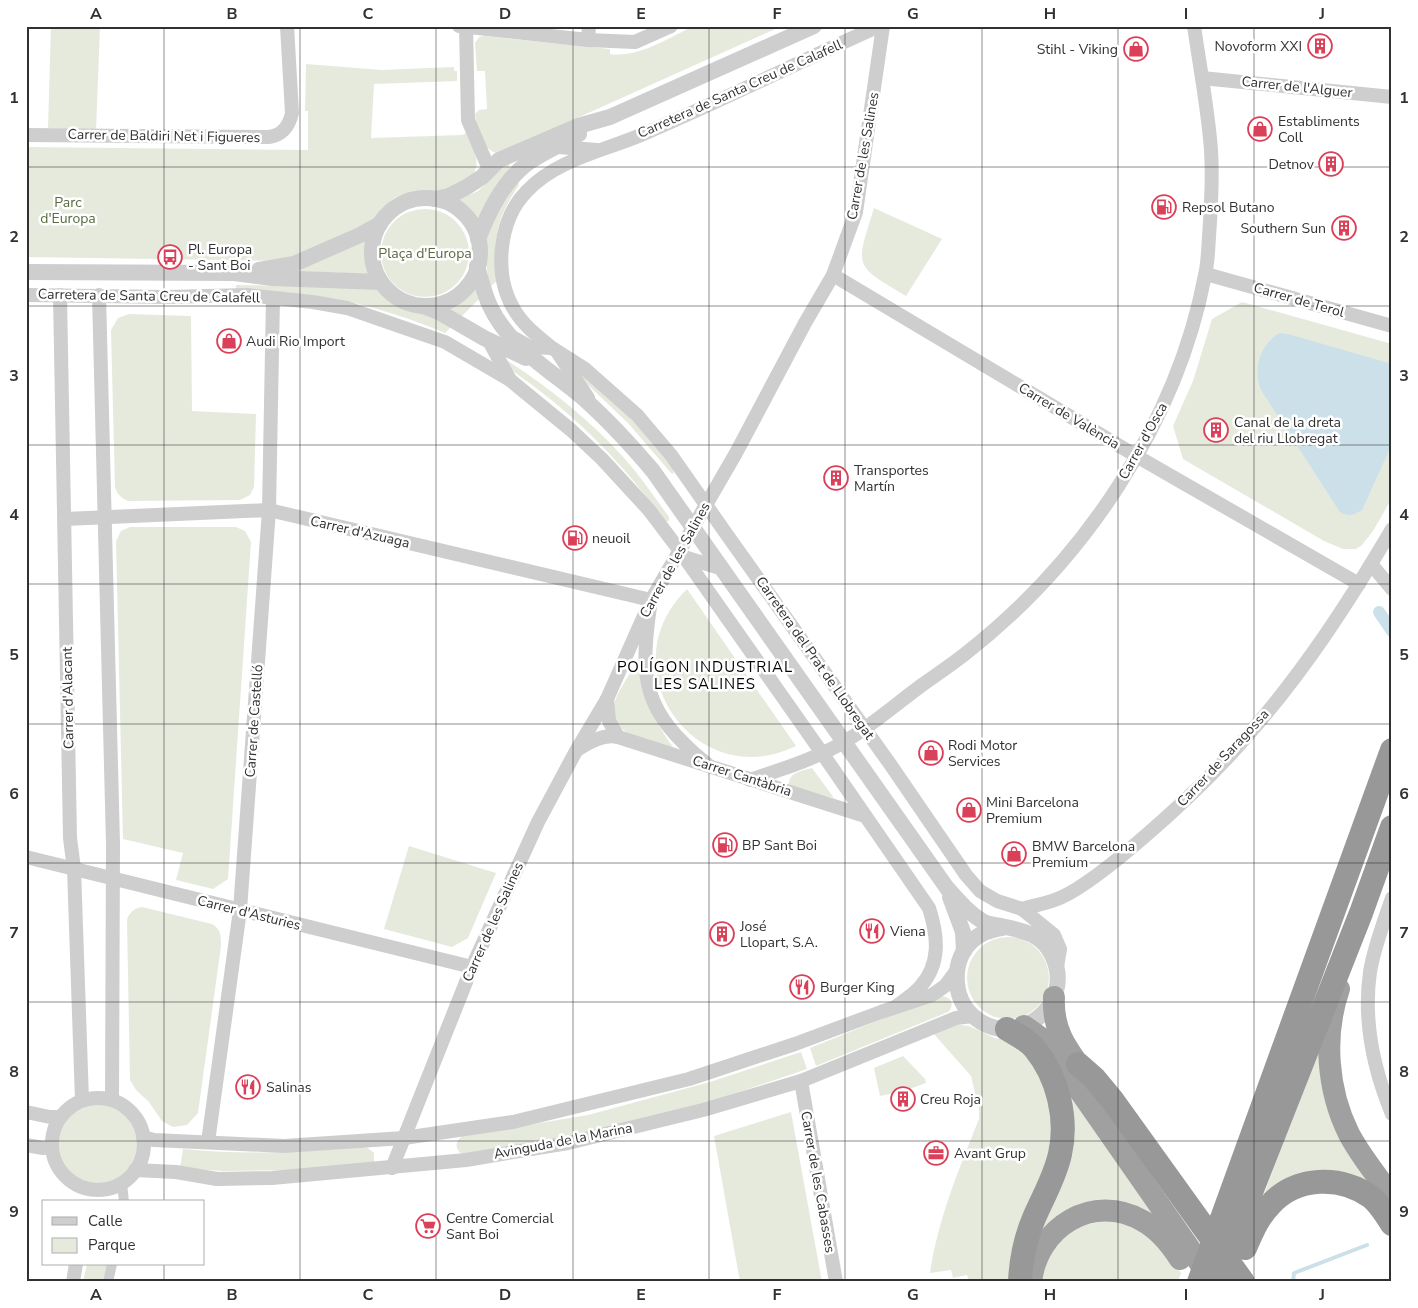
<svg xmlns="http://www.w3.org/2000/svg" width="1418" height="1308" font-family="'Nunito Sans',sans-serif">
  <rect width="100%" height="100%" fill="#fff"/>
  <g fill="#e5eadd">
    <path d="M51,26H100L96,130L48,128Z"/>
    <path d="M694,26H782L506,150L496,153C482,148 476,127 475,114L479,110L487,109L485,71H477L475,43L479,37L484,36L610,49V54C639,58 668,38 694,26Z"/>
    <path d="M306,64L382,70L454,67V71H457V81L374,84L371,138L462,135L466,133C472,145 481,160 474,173C469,180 443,192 434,193C421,194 409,191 396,197C385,203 380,217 369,223C344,237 316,247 289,259L280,261L26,257V147L308,150V111H305Z"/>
    <path d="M508,163L511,169L478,223L469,212L456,201L478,191Z"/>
    <path d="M517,181L519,185C495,220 493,239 498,280L490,287C485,263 483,238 494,214C500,203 509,192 517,181Z"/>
    <path d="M874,208L942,239L906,296C852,264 856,267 874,208Z"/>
    <circle cx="425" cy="253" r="44"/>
    <path d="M366,240L368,274L296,271Z"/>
    <path d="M236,285L371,287L379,290L397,305L410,310L425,312L452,326L445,333C399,314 351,299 301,294C280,291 258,292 236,291Z"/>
    <path d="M474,285L480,298L461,317L447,309L463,298Z"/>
    <path d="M1242,302L1392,344V498L1373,531L1362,545L1356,549H1343L1324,541L1183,459L1173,426L1193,381L1212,319Z"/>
    <path d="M129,314L191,316L192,411L256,414L254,487L250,495L240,500L128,501C121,498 117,494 115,487L111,330L118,318Z"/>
    <path d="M508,361C551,389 591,421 625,459C641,477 655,498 669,517V521H665C620,460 574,413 511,370Z"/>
    <path d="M574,367L629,416L673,468L674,474L671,473L628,423L586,383Z"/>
    <path d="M130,527H236L245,531L251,542L228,879L213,889L176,880L183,853L123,839L116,541L121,531Z"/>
    <path d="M687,589L796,746C696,795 606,668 687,589Z"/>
    <path d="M635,665H638L640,670C648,701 653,720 673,747C651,741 606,736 614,704C617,692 629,676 635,665Z"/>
    <path d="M812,768L834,798L794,788L789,784C789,772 802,771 812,768Z"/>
    <path d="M409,846L496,873L468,938L452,947L384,929Z"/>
    <path d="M142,907L212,924C221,929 221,936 221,946L198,1113L187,1125L173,1127L162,1121L149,1102L136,1090L130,1080L127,920C129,912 135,908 142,907Z"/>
    <circle cx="1008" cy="978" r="41"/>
    <path d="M939,996C950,995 956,1004 948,1012L816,1066L810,1048Z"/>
    <path d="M954,1024L969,1026L995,1038L1016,1042L1039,1069L1049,1104L1052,1129L1050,1151L1010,1282H969L967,1275L953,1278L951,1270L930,1273C938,1219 959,1169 979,1119V1109L971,1076L933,1033Z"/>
    <path d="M1321,1037L1381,1197L1363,1185L1262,1200Z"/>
    <path d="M801,1052L807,1069L709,1102L591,1132L464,1155C455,1151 454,1142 462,1136L588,1115L710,1082Z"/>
    <path d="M903,1056L925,1079L926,1083L904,1091L880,1096L874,1068Z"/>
    <path d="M1056,1076L1187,1257L1120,1205L1030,1247L1051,1193Z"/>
    <circle cx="99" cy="1144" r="40"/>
    <path d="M791,1112L822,1282H740L714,1136Z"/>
    <path d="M363,1147L368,1148L374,1153V1162L371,1165L306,1170L222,1171L180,1168L183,1149C243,1155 303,1153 363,1147Z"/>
    <path d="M1106,1220L1139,1228L1170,1256L1181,1273L1178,1282H1039L1043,1261L1067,1230Z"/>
    <path d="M87,1264H107L103,1282H83Z"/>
  </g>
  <path fill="#cbe0e9" d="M1279,333L1288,334L1392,364V444L1362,510C1354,515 1349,517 1340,512L1261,390C1253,369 1259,346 1279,333Z"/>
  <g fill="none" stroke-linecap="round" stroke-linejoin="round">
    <path stroke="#cbe0e9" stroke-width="4" d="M1293,1282L1294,1273L1367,1245"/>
    <path stroke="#cbe0e9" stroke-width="12" d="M1379,612L1392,631"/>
    <g stroke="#cecece" stroke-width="10">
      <path d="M122,1183L124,1202"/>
      <path d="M108,1282L112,1264"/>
    </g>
    <g stroke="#cecece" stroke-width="14">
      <path d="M459,26L588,40L635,42L671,26"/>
      <path d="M466,26L468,120L489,169"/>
      <path d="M588,40L589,26"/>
      <path d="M1202,78L1392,97"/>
      <path d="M26,135L269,137C283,135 289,126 292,113L287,26"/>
      <path d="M558,147L597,150"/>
      <path d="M1206,274L1392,326"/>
      <path d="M833,275L1138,457L1359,584"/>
      <path d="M26,295L167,297L247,295L313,302L347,308L445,342L510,380L571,430L602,459L649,510L680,551L822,753L929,908C938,936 941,964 920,987C913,995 903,1001 895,1007"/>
      <path d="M60,295L70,838L74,869L82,1100"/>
      <path d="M99,295L113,844L112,1100"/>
      <path d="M516,339L530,347L552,348L585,369L637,415L671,455L725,532L890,764L966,875L980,891L997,901L1022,909L1054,935L1060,949L1057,967"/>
      <path d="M489,341L510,380"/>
      <path d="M552,348C539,337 524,326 515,311C493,276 498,220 527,191C556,160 603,151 641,135C721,101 799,62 879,26"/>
      <path d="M558,353L588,398"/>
      <path d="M65,519L269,510L651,600C639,680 642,711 707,764"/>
      <path d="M684,557L723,569"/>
      <path d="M1371,564L1392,589"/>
      <path d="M607,699L609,721L618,737"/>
      <path d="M577,750C589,742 603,734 618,737L865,816"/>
      <path d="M750,780C782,769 815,759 844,742C871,726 896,704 922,685C936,675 951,665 965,654C1083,562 1177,423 1205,275C1208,263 1208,250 1209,237C1211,209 1213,179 1211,150C1208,109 1200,68 1194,26"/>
      <path d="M26,857L472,967"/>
      <path d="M1392,898C1384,922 1374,947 1370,972C1363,1021 1373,1068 1392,1114"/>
      <path d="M1022,909C1035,905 1050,903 1062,897C1088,885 1122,856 1144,837C1180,806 1216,772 1247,736C1303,673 1349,602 1392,529"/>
      <path d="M801,1081L836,1282"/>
      <circle cx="98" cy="1144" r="46"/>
      <path d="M26,1112L50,1117H60"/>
      <path d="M143,1137L154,1140L284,1146L404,1138L513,1122L689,1079L795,1044L881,1012L932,995L945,986L957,970"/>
      <path d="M208,1142L240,910L269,510L273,298"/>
      <path d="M26,1145L43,1148L52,1147"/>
      <path d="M392,1168L472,967L538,822L576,751L607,699L651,600L736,453L805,323L833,275L856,212L883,26"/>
      <path d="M135,1170L176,1172L217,1179L272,1178L466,1160L568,1143L703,1110L801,1081L956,1018L973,1016"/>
      <path d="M73,1282L76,1264"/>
    </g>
    <g stroke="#cecece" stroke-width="16">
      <circle cx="426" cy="252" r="54"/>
      <path d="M435,199L449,196L465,188L482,177L499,160L578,126L610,117L814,26"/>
      <path d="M478,239C489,211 502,184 525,165C541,153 561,145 579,134"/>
      <path d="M477,266C481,279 484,294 490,306C509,347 549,369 582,397C608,420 631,445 653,471L947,888C958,900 971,916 986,923C991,925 997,925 1001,926C1023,931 1041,933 1052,955C1077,1005 1015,1053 973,1016C952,997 951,961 972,941C981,932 993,929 1006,927"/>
      <path d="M259,270L294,264L360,235L380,224"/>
      <path d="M26,272L234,273L273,278L381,282"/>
      <path d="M423,306L439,312L484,338L526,358"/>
      <path d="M950,897L963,932L964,951"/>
    </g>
    <g stroke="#a0a0a0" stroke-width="22">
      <path d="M1339,989C1323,1035 1327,1090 1349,1134C1361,1157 1378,1176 1392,1198"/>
      <path d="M1054,997C1052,1033 1069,1051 1089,1079"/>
      <path d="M1024,1026L1041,1038L1052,1051L1213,1282"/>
      <path d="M1031,1282C1037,1227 1093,1192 1143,1221C1158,1229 1171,1245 1180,1259"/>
    </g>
    <g stroke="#989898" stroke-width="24">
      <path d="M1007,1029C1017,1035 1028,1040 1035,1049C1058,1077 1068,1119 1060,1154C1055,1177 1043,1197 1034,1218C1025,1239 1021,1259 1020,1282"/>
      <path d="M1078,1064L1094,1078L1113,1101L1243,1282"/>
      <path d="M1221,1221L1392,750"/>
      <path d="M1233,1238L1361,913L1392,827"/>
      <path d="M1245,1248C1252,1232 1258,1217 1270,1205C1296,1176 1340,1175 1371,1197C1380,1204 1386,1215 1392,1224"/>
    </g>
    <g stroke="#989898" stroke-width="24">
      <path d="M1199,1282L1221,1221"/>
      <path d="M1218,1282L1233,1238"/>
    </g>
  </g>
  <path fill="none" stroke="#313131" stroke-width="1" stroke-opacity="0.55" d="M164,26V1202M300,26V1282M436,26V1282M573,26V1282M709,26V1282M845,26V1282M982,26V1282M1118,26V1282M1254,26V1282M26,167H1392M26,306H1392M26,445H1392M26,584H1392M26,724H1392M26,863H1392M26,1002H1392M26,1141H1392M164,1264V1282"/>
  <defs>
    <g id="building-ring" transform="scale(1.25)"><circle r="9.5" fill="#fff" stroke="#db4059" stroke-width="1.5"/><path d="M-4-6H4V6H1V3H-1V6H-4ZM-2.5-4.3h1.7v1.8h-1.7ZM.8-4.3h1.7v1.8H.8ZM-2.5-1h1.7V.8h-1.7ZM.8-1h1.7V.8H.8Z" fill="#db4059"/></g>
    <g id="shop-ring" transform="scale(1.25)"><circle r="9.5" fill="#fff" stroke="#db4059" stroke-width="1.5"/><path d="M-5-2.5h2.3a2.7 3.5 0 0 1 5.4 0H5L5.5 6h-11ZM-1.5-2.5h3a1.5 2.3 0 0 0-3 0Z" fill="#db4059"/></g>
    <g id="fuel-ring" transform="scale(1.25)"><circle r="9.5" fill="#fff" stroke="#db4059" stroke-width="1.5"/><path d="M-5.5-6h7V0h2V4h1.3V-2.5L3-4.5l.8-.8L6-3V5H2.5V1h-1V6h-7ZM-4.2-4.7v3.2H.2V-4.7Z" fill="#db4059"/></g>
    <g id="bus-ring" transform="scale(1.25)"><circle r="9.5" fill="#fff" stroke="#db4059" stroke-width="1.5"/><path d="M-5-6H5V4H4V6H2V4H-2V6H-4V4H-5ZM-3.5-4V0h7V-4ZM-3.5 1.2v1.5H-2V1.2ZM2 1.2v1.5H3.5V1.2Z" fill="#db4059"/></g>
    <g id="restaurant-ring" transform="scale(1.25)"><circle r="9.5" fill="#fff" stroke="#db4059" stroke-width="1.5"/><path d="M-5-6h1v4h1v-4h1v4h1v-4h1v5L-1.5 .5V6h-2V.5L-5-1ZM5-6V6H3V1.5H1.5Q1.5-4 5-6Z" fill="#db4059"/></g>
    <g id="office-ring" transform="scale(1.25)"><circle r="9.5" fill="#fff" stroke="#db4059" stroke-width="1.5"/><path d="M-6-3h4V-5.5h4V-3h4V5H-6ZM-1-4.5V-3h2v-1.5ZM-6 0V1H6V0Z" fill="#db4059"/></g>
    <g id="supermarket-ring" transform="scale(1.25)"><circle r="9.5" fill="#fff" stroke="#db4059" stroke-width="1.5"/><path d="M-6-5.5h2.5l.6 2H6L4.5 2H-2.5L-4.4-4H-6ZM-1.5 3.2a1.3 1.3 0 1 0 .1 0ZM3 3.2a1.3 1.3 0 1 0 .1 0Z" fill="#db4059"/></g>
  </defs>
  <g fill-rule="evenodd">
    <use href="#building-ring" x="1320" y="46"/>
    <use href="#shop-ring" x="1136" y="49"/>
    <use href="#shop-ring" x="1260" y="129"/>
    <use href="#building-ring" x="1331" y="164"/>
    <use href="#fuel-ring" x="1164" y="207"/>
    <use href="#building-ring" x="1344" y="228"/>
    <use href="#bus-ring" x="170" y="257"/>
    <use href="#shop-ring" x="229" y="341"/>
    <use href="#building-ring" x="1216" y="430"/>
    <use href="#building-ring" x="836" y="478"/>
    <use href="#fuel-ring" x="575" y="538"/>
    <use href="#shop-ring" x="931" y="753"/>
    <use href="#shop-ring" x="969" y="810"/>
    <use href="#fuel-ring" x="725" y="845"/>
    <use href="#shop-ring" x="1014" y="854"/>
    <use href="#restaurant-ring" x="872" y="931"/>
    <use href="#building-ring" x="722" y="934"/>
    <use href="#restaurant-ring" x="802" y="987"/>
    <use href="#restaurant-ring" x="248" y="1087"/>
    <use href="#building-ring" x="903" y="1099"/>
    <use href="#office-ring" x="936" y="1153"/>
    <use href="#supermarket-ring" x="428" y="1226"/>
  </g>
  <g text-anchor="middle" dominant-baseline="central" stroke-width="5" stroke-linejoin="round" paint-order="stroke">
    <g font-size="14" fill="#313131" stroke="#fff" text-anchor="start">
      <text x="1302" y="46" text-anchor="end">Novoform XXI</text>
      <text x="1118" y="49" text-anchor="end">Stihl - Viking</text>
      <text x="1278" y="121">Establiments<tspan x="1278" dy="16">Coll</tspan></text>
      <text x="1314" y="164" text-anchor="end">Detnov</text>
      <text x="1182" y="207">Repsol Butano</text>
      <text x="1326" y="228" text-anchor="end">Southern Sun</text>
      <text x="188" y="249">Pl. Europa<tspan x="188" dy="16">- Sant Boi</tspan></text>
      <text x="246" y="341">Audi Rio Import</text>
      <text x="1234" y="422">Canal de la dreta<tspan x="1234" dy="16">del riu Llobregat</tspan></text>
      <text x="854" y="470">Transportes<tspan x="854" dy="16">Martín</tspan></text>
      <text x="592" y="538">neuoil</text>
      <text x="948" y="745">Rodi Motor<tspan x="948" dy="16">Services</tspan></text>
      <text x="986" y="802">Mini Barcelona<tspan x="986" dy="16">Premium</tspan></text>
      <text x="742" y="845">BP Sant Boi</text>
      <text x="1032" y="846">BMW Barcelona<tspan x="1032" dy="16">Premium</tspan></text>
      <text x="740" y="926">José<tspan x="740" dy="16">Llopart, S.A.</tspan></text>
      <text x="890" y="931">Viena</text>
      <text x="820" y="987">Burger King</text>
      <text x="266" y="1087">Salinas</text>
      <text x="920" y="1099">Creu Roja</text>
      <text x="954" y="1153">Avant Grup</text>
      <text x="446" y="1218">Centre Comercial<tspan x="446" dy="16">Sant Boi</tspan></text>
    </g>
    <g font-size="14" fill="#313131" stroke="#fff">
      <text transform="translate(1297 87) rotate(6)">Carrer de l'Alguer</text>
      <text transform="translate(740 89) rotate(-24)">Carretera de Santa Creu de Calafell</text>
      <text transform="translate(164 136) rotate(1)">Carrer de Baldiri Net i Figueres</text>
      <text transform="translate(863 156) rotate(-80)">Carrer de les Salines</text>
      <text transform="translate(149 296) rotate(1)">Carretera de Santa Creu de Calafell</text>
      <text transform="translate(1299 300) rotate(16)">Carrer de Terol</text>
      <text transform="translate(1069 416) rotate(31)">Carrer de València</text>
      <text transform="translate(1143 441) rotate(-61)">Carrer d'Osca</text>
      <text transform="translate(360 532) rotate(13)">Carrer d'Azuaga</text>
      <text transform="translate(675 560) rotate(-61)">Carrer de les Salines</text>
      <text transform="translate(815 658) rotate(55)">Carretera del Prat de Llobregat</text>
      <text transform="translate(68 698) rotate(-91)">Carrer d'Alacant</text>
      <text transform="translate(254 721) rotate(-86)">Carrer de Castelló</text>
      <text transform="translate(1223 758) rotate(-47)">Carrer de Saragossa</text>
      <text transform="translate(742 776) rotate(18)">Carrer Cantàbria</text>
      <text transform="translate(249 913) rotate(14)">Carrer d'Asturies</text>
      <text transform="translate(493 922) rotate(-66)">Carrer de les Salines</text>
      <text transform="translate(563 1141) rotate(-11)">Avinguda de la Marina</text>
      <text transform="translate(818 1182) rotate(80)">Carrer de les Cabasses</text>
    </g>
    <g font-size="14" fill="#586b41" stroke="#fff">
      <text x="68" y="202">Parc<tspan x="68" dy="16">d'Europa</tspan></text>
      <text x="425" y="253">Plaça d'Europa</text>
    </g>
    <g font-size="15" letter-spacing="1" fill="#000" stroke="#fff">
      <text x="705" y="667">POLÍGON INDUSTRIAL<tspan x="705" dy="17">LES SALINES</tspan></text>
    </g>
  </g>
  <rect width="1418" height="1308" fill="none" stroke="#ffffff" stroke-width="55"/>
  <rect x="42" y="1200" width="162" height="65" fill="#ffffff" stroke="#adadad"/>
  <rect x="52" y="1217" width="25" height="8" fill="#cecece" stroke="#adadad"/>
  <text x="88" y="1226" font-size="15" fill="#313131">Calle</text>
  <rect x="52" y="1238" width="25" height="15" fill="#e5eadd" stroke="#adadad"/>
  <text x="88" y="1250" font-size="15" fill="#313131">Parque</text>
  <rect x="28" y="28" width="1362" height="1252" fill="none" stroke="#313131" stroke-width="2"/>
  <g font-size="16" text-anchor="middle" font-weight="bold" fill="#313131">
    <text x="96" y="19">A</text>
    <text x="232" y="19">B</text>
    <text x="368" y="19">C</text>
    <text x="505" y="19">D</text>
    <text x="641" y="19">E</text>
    <text x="777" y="19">F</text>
    <text x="913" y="19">G</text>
    <text x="1050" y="19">H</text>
    <text x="1186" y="19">I</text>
    <text x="1322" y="19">J</text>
    <text x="14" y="103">1</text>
    <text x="1404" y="103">1</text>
    <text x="14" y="242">2</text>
    <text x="1404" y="242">2</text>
    <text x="14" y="381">3</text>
    <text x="1404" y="381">3</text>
    <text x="14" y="520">4</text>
    <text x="1404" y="520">4</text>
    <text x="14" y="660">5</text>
    <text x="1404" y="660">5</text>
    <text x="14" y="799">6</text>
    <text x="1404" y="799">6</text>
    <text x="14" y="938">7</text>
    <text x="1404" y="938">7</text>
    <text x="14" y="1077">8</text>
    <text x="1404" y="1077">8</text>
    <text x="14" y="1217">9</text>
    <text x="1404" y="1217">9</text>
    <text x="96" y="1300">A</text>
    <text x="232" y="1300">B</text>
    <text x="368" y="1300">C</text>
    <text x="505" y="1300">D</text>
    <text x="641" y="1300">E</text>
    <text x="777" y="1300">F</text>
    <text x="913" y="1300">G</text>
    <text x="1050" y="1300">H</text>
    <text x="1186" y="1300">I</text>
    <text x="1322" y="1300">J</text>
  </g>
</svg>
